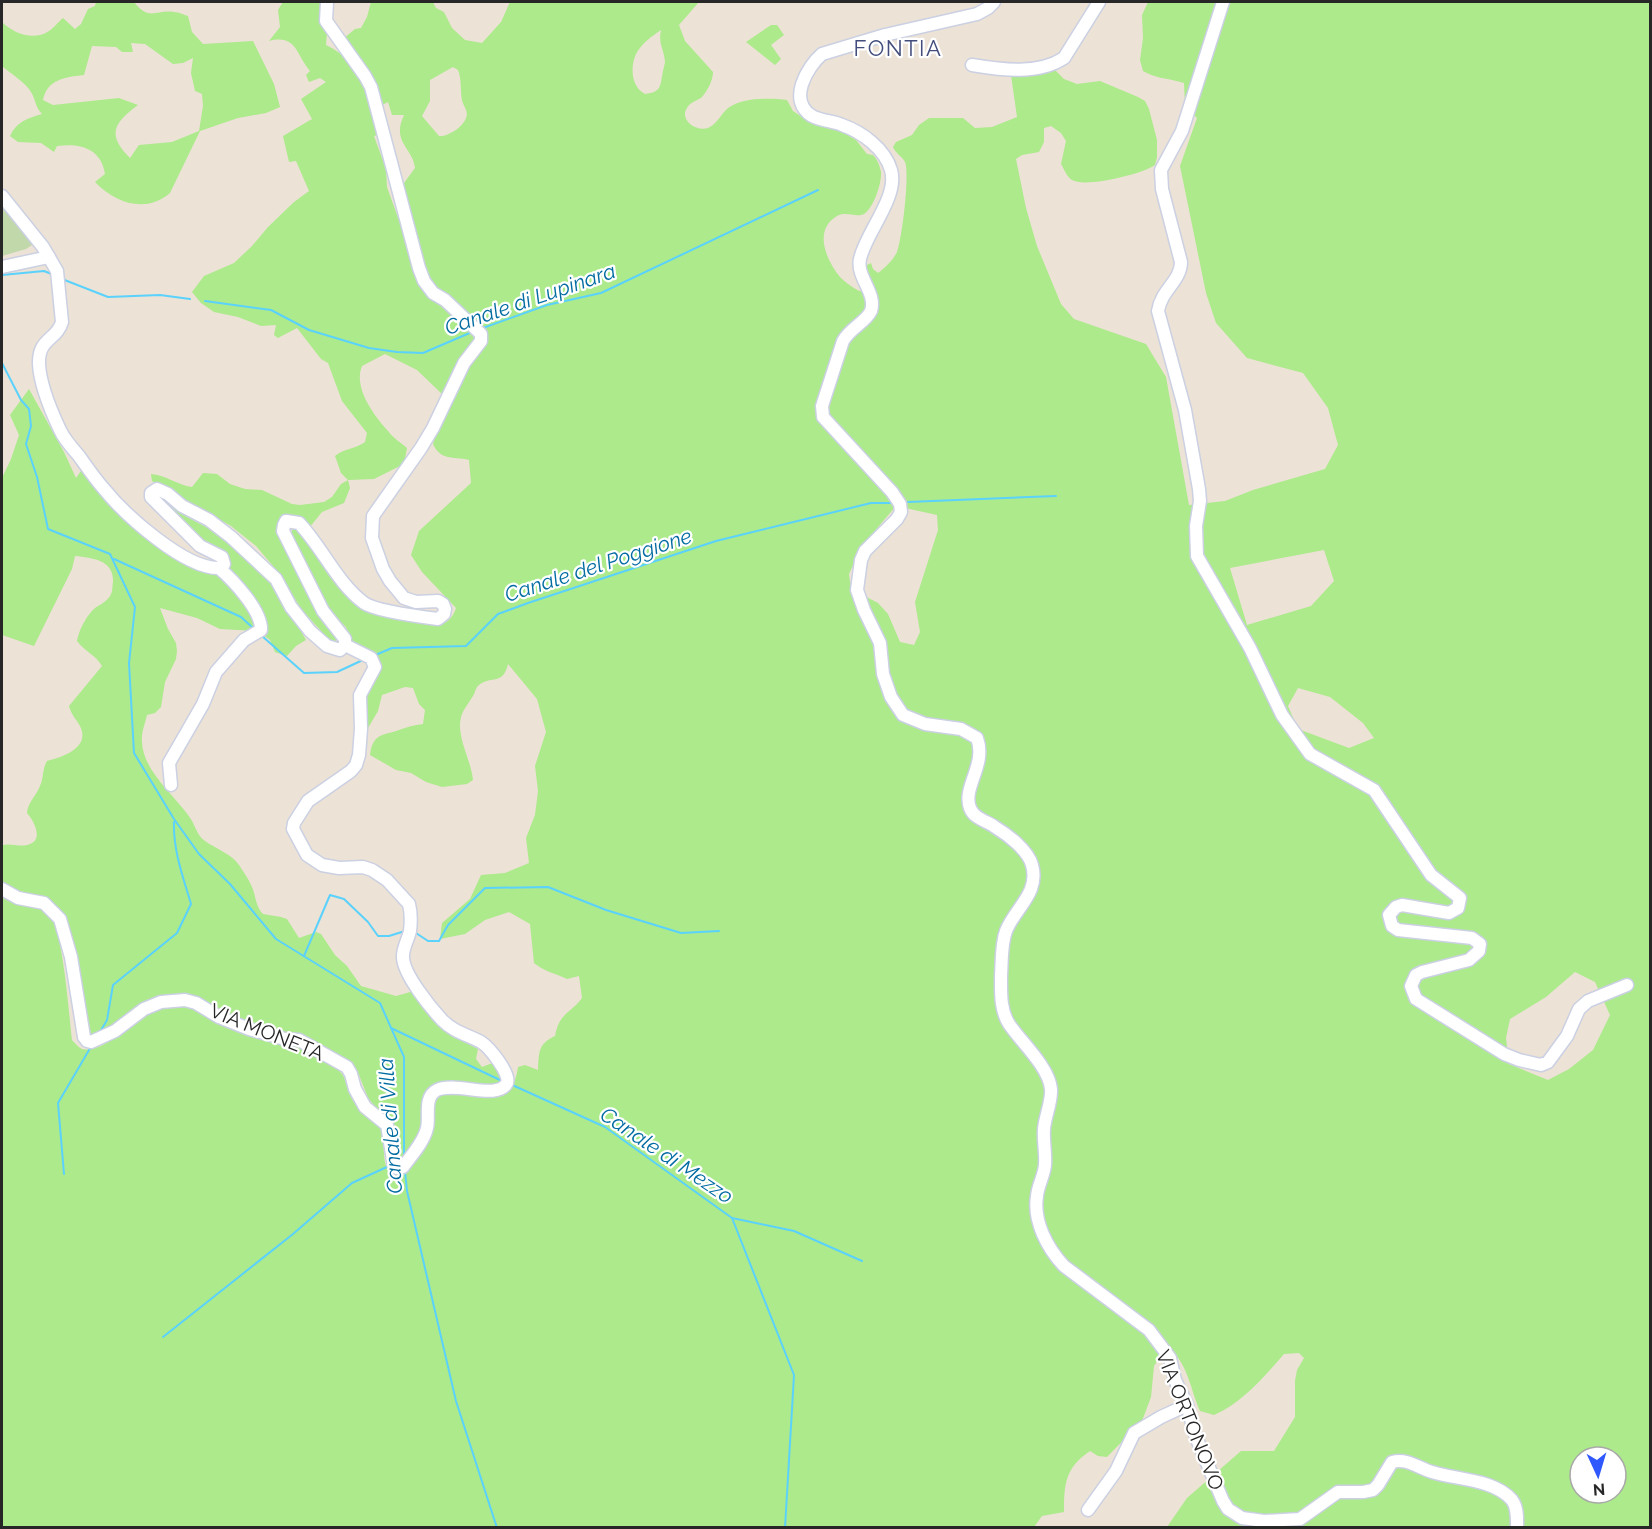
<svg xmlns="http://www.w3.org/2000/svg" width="1652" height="1529" font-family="Raleway,sans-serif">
  <rect width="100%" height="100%" fill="#ece2d6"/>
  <g fill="#acea8b" fill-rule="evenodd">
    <path d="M96,2H134C150,22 156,9 174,12C179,12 184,15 188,16L192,32L203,44L253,41L274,84L280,107L266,113L238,118L200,131L170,193C146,214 115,203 95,182L105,174C101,148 80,143 57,146L54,152L41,143L18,142L10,136C16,122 28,118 42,114C35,107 36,100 31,92C25,82 11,74 2,66V22C14,34 34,41 49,31C55,27 58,22 63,18L75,29L81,24L88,9L95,6ZM131,43L145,44L173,64L183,63L193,58L191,73L195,91L202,94L203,106L199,131L172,142L139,145L130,158C106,134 114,123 138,105L119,98L53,105L43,100C47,79 66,77 84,75L92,46L116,47L122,52H133Z"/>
    <path d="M283,2H320L327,32L326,45C366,65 368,95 380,134L374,136L386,169L387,187L401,226L405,222L404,183L415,168C413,148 391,142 404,115H392L388,102L382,105C376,79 359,60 343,39L355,29L361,28L367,17L371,2H433L436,8L444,12L452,28L465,40L482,43L501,22L510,2H699L679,25L685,41L713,72C713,80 708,90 702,97C697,101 690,102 687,108C679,120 696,132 708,128C717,124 721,114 728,108C743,97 770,98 787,100L793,111L802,117L832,126L856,140L867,154L873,155C877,159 880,166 881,172C882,182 874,208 864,214C856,218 846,211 837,216C813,230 826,260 840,277C846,283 852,287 859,291L865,290V266L871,263L873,269L878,273C885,268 893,260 897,252C902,239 910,174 905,162C902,156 896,154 893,147L896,142L912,135L919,125L929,118H963L975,128L992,127L1017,117L1011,75L1054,69L1064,79L1077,84L1100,81L1138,97L1145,101L1149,109L1157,140V157L1155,165C1143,174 1085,188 1072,180C1067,177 1064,169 1061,164L1066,141L1061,133L1051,126L1044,128V142L1039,152L1022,155L1016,159L1026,208L1037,246L1061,304L1074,319L1146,344L1166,377L1189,505L1225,501L1253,490L1325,469L1338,445L1328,408L1303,373L1247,358L1216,323L1206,293L1180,166L1197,118L1185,106L1184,83C1169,78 1156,79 1143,71L1140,60L1143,38L1142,15L1148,2H1650V1527H1167L1187,1498L1241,1451H1274L1295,1417V1381L1297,1370L1304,1358L1299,1353L1284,1354C1264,1377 1242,1403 1214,1415L1200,1411C1191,1391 1188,1365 1171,1350L1161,1355L1154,1366L1151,1397L1142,1421L1107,1457L1098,1456L1090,1451C1065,1468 1064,1484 1064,1512L1042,1516L1034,1527H2V897C15,907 37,901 49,913C63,928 69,1016 72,1040C75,1043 78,1047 82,1049C108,1055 142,1007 171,1005C199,1003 218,1022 242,1033C253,1037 267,1038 278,1041C300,1046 328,1055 342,1074C346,1079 346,1085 348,1091C351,1098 356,1105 360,1111C366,1119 380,1123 383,1133C385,1145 382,1156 387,1169L393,1172L405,1170L434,1102L442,1093C458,1094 497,1100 509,1089C515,1084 517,1074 518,1067L525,1065L538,1070C539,1052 538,1044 555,1036C560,1012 569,1015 582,998L579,976L567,979C555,973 545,972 534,963L530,924L509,912L485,920L465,934L440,939L442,923L470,899L481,875L505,873L529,863L526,838L535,815L538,791L535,766L546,732L537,699L508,664C503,687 489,674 477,687C475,690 475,693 473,696C467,706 460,712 460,725C460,744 471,761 473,780L467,784L442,787L426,782L411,773L396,770L370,755C373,733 382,736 399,730C407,727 414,725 423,724L425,710L419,704L413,688L405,687L382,695L378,711L368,728C355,709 370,685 378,666L352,646L346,627L326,609L291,533L293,528L298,531L343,590L432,624C445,626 452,620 456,608L422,572L411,555L419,531L471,483L469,460C452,456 441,461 433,444L436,434L443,395L417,370L385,354L362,366C353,388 374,415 388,431C393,438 400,442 407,448L404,464L374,479L348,480L350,488L344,503L322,512L309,528L286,517L293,563L321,618L337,640L332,643L302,610L278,572L256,546L231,526L152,481L151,474C166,475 177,485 192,487L203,473L217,474L230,484L245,489L262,490L292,504L300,505L324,502L332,497L341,484L348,480L341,473L335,456C344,448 356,449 365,442L367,433L342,401L328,363L321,359L297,328L278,338L274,335L276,325L261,326L238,317L214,312L201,303L192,292L204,276L234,263L252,246L268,227L294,202L309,191L296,161L289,162L283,136L312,119L301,99L326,82L320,78L309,82L306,75L310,71C296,55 297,34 269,41L280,27L278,10ZM661,30C658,44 664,49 665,62C665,63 663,71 663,71C660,86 662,92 645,94C631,87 630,67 636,54C641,44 652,36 661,30ZM453,67L458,70C462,80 460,90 462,100C463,106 469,111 466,118C463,127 448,137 439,136L422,116L430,101V80ZM896,506L937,515L938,530L915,602L920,632L914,645L900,642L888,614L878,603L851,589L849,574L862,546ZM1324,550L1334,581L1311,606L1247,625L1230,568ZM1298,688L1330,697L1363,723L1374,738L1349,748L1298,729L1288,706ZM1575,972L1595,982L1610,1015L1593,1050L1569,1069L1548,1080L1509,1064L1506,1038L1510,1019L1546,997ZM1580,1457H1616V1493H1580Z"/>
    <path d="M771,25H777L784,35L771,45L781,59L775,65L746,42Z"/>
    <path d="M29,389L64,452L76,478L83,468C109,497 138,537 171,557C184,564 201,568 214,574H220L228,567L163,501L187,517L212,530L254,563L276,587L306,640L296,646L287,656L275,652L270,640L258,631L220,629L197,618L160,608L168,629L176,643L177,651L176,659L165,682L161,707L155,713L147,715C145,724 141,733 142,742C143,770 172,793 188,815C195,823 196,835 205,841C216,849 232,854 239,865C243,871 248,878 251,885C256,894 255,906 263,914L281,917L287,919L299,938L316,932L321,934L335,955L347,966L361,986L396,996L414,991L447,1033L478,1049L476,1059L482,1067L495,1062L504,1075L496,1087L431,1088L423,1131L401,1163L397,1161L377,1109L368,1098L359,1075L350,1063L307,1039L292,1033L267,1030L221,1013L201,999L191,996L116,1024L97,1035H91L76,951L60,909L43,897L16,890L2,883L3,845C11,843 19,847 27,845C45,841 34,821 27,813C28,802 36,796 40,786C44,778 42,769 47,761C62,757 91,748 80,726C76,719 71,714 69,706L102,666C95,654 85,652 77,641C79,630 86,616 95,608C100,605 107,601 110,596C113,592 112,587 113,582C114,560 93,558 75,556L72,569L34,646L2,635V478L11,459L19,435L10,415Z"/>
  </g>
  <path fill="#c1d8ab" d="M2,202L35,243L26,249L2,256Z"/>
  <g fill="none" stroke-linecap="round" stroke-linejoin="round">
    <g stroke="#5bd2fc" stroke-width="2">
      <path d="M2,275L44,271L54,275"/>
      <path d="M62,279L108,297L160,295L190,299"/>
      <path d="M205,301L271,310L309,330L369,348L397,352L423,353L472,332"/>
      <path d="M480,329L547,305L601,293L818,190"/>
      <path d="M2,363L21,400L29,409L31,426L26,444L37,477L48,529L110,554L135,607L129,663L134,753L174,819L199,854L230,884L276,939L380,1003L404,1057V1159"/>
      <path d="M908,502L1056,496"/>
      <path d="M114,559L241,617L253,628"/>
      <path d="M262,636L304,673L337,672L365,659"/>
      <path d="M373,656L392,648L466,646L498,614L528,603L716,541L871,503H891"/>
      <path d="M413,931L428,941H439L448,925L485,888L548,887L606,910L681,933L719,931"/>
      <path d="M304,956L330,895L344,899L368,922L378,936H389L405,931"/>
      <path d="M391,1028L502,1081"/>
      <path d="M100,1032L107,1020L113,985L177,933L191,904C183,877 173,850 174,822"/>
      <path d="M510,1084L605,1127L732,1218L794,1375L785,1528"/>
      <path d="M405,1171L407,1191L456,1401L497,1528"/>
      <path d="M64,1174L58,1103L92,1045"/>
      <path d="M732,1218L794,1231L862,1261"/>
      <path d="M163,1337L293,1234L352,1183L389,1166"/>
    </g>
    <g stroke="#cbd0e2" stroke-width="15">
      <g id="minor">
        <path d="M994,2L988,8L977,14L885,35L822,54C807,67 787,101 812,116C821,121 833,121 842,125C862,132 885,149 891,170C899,197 866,232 860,259C856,277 877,293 871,311C866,322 850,328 843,341L822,406L823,417L892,492L900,504L901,512L897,519L865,551L861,560L857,590L864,610L880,643L883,674L891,697L903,715L925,724L961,729L977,738C987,765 962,787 970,808C974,819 987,821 995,827C1008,835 1028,850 1032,865C1040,893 1015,908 1006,931C1001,944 1002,961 1001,976C1001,992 1000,1010 1009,1024C1021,1042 1049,1067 1051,1089C1052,1102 1045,1116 1044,1129C1043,1141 1046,1153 1045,1165C1044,1176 1038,1185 1037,1196C1033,1221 1047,1248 1064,1266L1149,1330L1170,1358L1175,1380L1187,1405L1196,1437L1223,1501L1228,1509L1242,1518L1264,1521L1300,1519L1338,1492H1363L1373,1490L1378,1485L1392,1462C1408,1458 1418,1468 1432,1472C1457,1480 1494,1479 1512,1500C1518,1508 1517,1519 1517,1528"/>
        <path d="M1223,2L1182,131L1161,170L1162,189L1181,262C1181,281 1161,290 1158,311L1185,410L1199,489L1200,501L1196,526L1197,556L1250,648L1282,715L1310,754L1374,790L1431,875L1460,898L1458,908L1449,913L1402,905L1396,907L1389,915L1392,926L1398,930L1472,938L1480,944L1479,951L1469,960L1422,972L1416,975L1411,986L1416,999L1504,1054L1519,1060L1541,1065L1548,1062L1567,1036L1579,1009L1588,1001L1627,985"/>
        <path d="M972,65C1002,70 1038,75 1064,58L1099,2"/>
        <path d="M2,196L43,247L57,271L62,322C57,340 38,338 39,364C40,385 51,411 60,430C64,439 72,448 79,456C87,467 95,479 104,489C125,515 185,569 219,568L224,564L222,557L200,546L151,497V493L157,489L168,494L182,506L209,520L231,537L276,579L291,607L310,631L327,646L340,650L345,645V639L323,611L283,531L284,525L286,521L299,523C322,547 337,583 364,603C376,611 422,617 438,619L444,614L445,609L443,604L438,601L416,602L404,598L390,581L383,569L372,538L373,516L421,448L433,428L464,363L481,341V334L445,300L433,293L424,281L419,268L371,87L365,76L326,21L327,2"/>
        <path d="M2,267L49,257"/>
        <path d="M171,785L169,763L203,704L216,672L244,640L261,630C262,611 234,581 219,568"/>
        <path d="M2,889L18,898L44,903L60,919L71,957L84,1037L87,1041L91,1042L115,1031L144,1009L161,1002L185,1000L196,1003L219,1017L249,1029L285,1039L299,1040L347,1067L351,1074L355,1089L365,1107L387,1125L394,1166L397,1168L403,1167C411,1156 424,1142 427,1128C430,1117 423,1097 437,1090C456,1081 498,1101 507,1083C511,1074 489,1047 481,1042C466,1034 455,1033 442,1020C430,1007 404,975 403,958C402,949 408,940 410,931C411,923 411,912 409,904L387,880L372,870L363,867L339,868L322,865L307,855L293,829L294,823L308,801L351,771L356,765L359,755L361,729L360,695L375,667L371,658L345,645"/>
        <path d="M1088,1510L1116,1471L1134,1433L1161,1417L1187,1405"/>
      </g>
    </g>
    <use href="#minor" stroke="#fff" stroke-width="12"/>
  </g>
  <g text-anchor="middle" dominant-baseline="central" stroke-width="4.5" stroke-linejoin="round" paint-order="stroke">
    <g font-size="20" fill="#272727" stroke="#fff">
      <text transform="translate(267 1032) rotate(22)">VIA MONETA</text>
      <text transform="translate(1190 1420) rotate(68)">VIA ORTONOVO</text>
    </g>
    <g font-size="21" font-style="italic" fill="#006ba1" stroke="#fff">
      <text transform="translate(530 299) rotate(-19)">Canale di Lupinara</text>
      <text transform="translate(598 565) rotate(-18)">Canale del Poggione</text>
      <text transform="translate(390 1126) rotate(-94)">Canale di Villa</text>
      <text transform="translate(667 1155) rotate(34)">Canale di Mezzo</text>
    </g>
    <g font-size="22" letter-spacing="1.5" fill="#434d7c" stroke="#fff">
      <text x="898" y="48">FONTIA</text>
    </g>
  </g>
  <rect width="1652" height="1529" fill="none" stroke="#272727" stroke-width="6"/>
  <g transform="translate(1598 1475) rotate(176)"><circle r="28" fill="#ffffff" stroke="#a9a9a9" stroke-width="1.5"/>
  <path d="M0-4.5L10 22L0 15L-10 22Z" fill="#2f58ff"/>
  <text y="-9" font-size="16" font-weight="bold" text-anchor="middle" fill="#272727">N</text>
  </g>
</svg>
